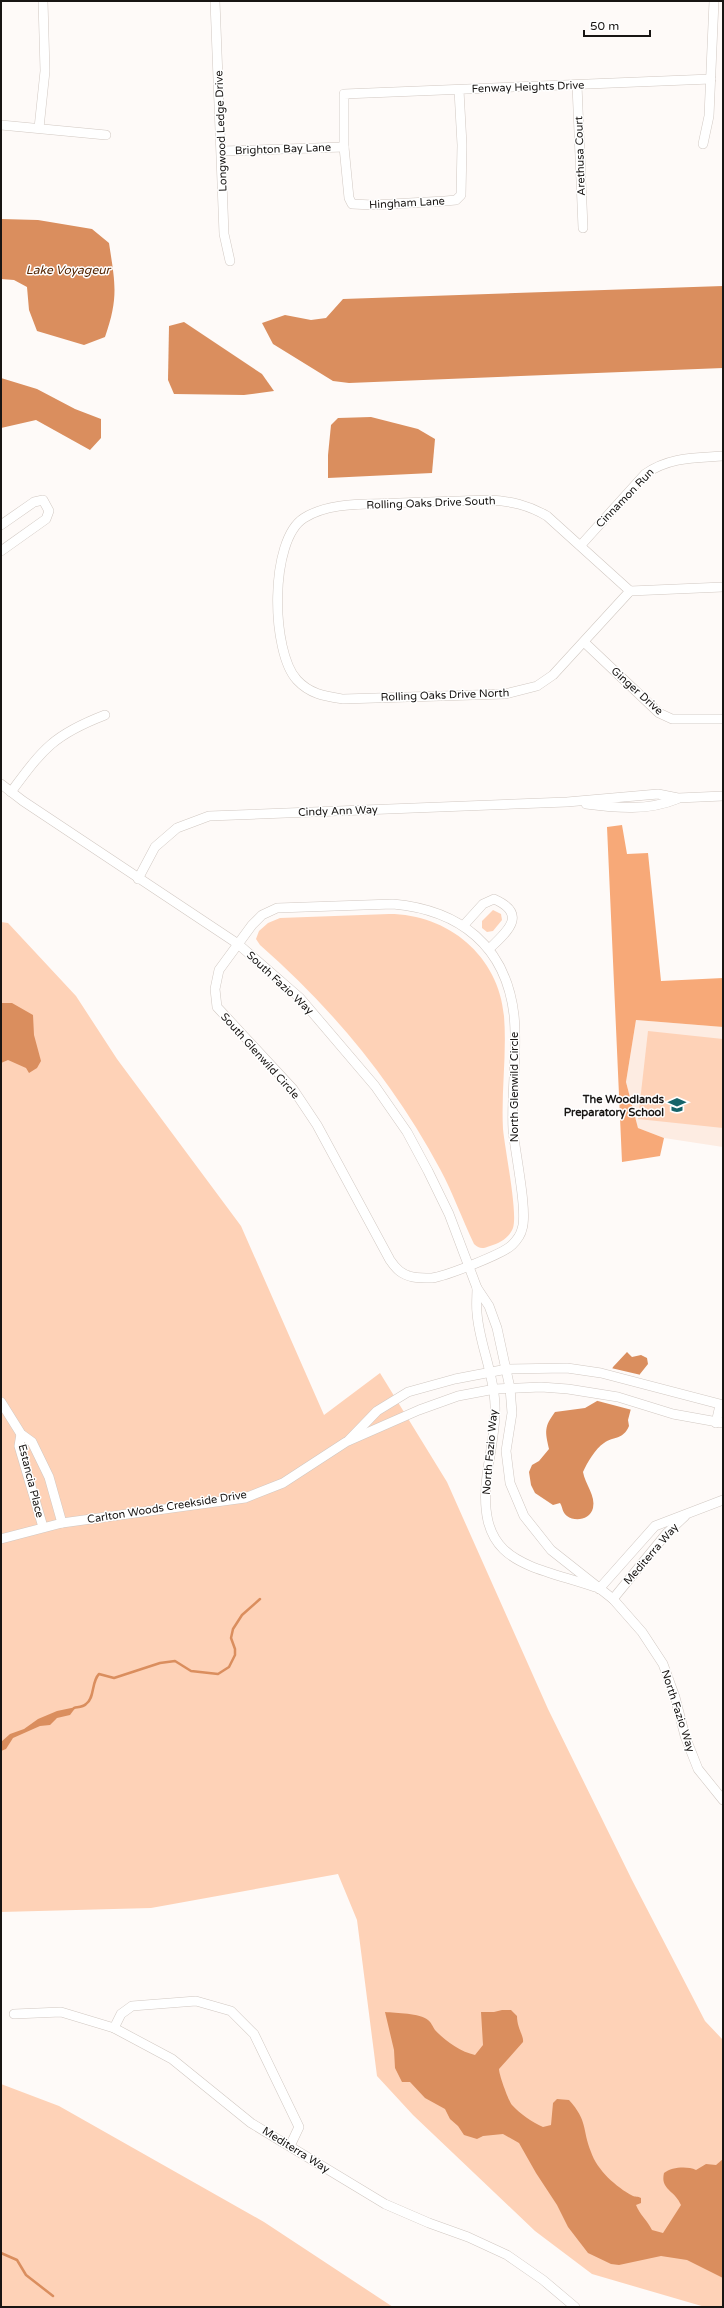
<svg xmlns="http://www.w3.org/2000/svg" width="724" height="2308" font-family="'Varela Round',sans-serif">
  <rect width="100%" height="100%" fill="#fefaf8"/>
  <path fill="#fdece2" d="M636,1020L723,1027V1147L664,1138L638,1128L626,1082Z"/>
  <g fill="#fed2b7">
    <path d="M493,910L501,914L502,920L493,931L487,932L482,928V921Z"/>
    <path d="M389,914C448,914 499,956 504,1016C507,1054 501,1091 503,1129C505,1150 518,1213 513,1228C509,1238 500,1243 490,1246C483,1249 479,1249 474,1244C462,1219 453,1193 440,1169C394,1083 333,1009 260,945L256,939L259,931L268,923L280,918Z"/>
    <path d="M1,922L8,923L76,996L117,1059L241,1226L324,1415L380,1373L447,1482L548,1709L632,1880L705,2021L723,2040V2307H705L592,2274L535,2231L413,2115L377,2076L357,1920L338,1874L151,1908L1,1912Z"/>
    <path d="M648,1031L723,1039V1128L638,1119Z"/>
    <path d="M1,2084L59,2106L112,2136L264,2222L393,2307H1Z"/>
  </g>
  <path fill="#f7a978" d="M622,825L627,854L648,853L661,981L723,978V1027L636,1020L626,1082L638,1128L664,1138L660,1156L622,1162L607,827Z"/>
  <g fill="#da8e5e">
    <path d="M1,219L38,220L92,229L109,243C115,283 119,297 105,337L84,345L37,331L29,310L27,287L14,280L1,279Z"/>
    <path d="M723,286V368L349,383L333,381L273,344L262,323L285,315L311,320L326,318L343,299Z"/>
    <path d="M184,322L262,374L274,391L244,395L174,394L168,380L169,326Z"/>
    <path d="M1,378L37,389L75,409L101,419V438L90,450L36,420L1,428Z"/>
    <path d="M371,417L418,429L435,439L432,473L328,478V455L331,425L338,418Z"/>
    <path d="M1,1003H12L33,1015L34,1035L41,1061L37,1068L29,1073L26,1068L8,1060L1,1063Z"/>
    <path d="M627,1352L632,1357L641,1355L647,1358L648,1364L640,1374L628,1420L629,1426C623,1440 614,1436 604,1443C595,1449 587,1463 583,1472C585,1484 596,1496 593,1508C590,1520 575,1522 567,1516C562,1512 563,1508 560,1503L553,1505L535,1493L531,1485L529,1472L532,1465L539,1461L549,1449C545,1431 544,1427 555,1412L585,1408L597,1401L613,1367Z"/>
    <path d="M76,1707L70,1715L57,1718L50,1725L40,1726L13,1738L6,1749L1,1751V1742L10,1734L24,1729L38,1719L57,1711Z"/>
    <path d="M502,2010H511L517,2016C517,2028 524,2036 523,2042L499,2069C499,2075 509,2102 512,2105C520,2114 532,2122 543,2127L551,2125L553,2103L557,2099L569,2100C588,2121 582,2129 591,2152C597,2170 616,2187 633,2196C635,2197 638,2196 641,2198V2203L636,2205C640,2215 647,2220 652,2230L663,2233L681,2205C675,2190 660,2190 664,2173C672,2167 687,2166 696,2170L706,2164L716,2165L723,2159V2278L687,2260L661,2256L619,2265L611,2264L588,2253L568,2227L557,2205L536,2173L519,2143L503,2134L483,2136L477,2139L464,2135L458,2126L450,2119L445,2109L425,2098L410,2082H402L395,2068L394,2050L385,2012C396,2013 420,2013 428,2020C431,2022 433,2027 435,2030C445,2041 461,2052 475,2055L483,2045L481,2012H494Z"/>
  </g>
  <path fill="#fefaf8" d="M611,1368L641,1375L632,1410L594,1400Z"/>
  <g fill="none" stroke-linecap="round" stroke-linejoin="round">
    <g stroke="#da8e5e" stroke-width="2.5">
      <path d="M74,1708C78,1707 83,1707 86,1704C95,1698 91,1682 99,1674L114,1678L160,1663L175,1661L191,1671L218,1674L229,1667L235,1655V1649L231,1638L233,1629L242,1615L260,1599"/>
      <path d="M1,2253L17,2260L26,2275L53,2296"/>
    </g>
    <g stroke="#d1c8c2" stroke-width="10">
      <g id="street">
        <path d="M215,1L224,234L230,261"/>
        <path d="M577,85L583,228"/>
        <path d="M459,90L462,145L461,195L456,200L445,201L373,205L352,204L349,198L344,147V94C467,89 589,84 711,79"/>
        <path d="M1,125L106,135"/>
        <path d="M39,128L45,71L43,1"/>
        <path d="M703,144L709,116L714,1"/>
        <path d="M222,151L344,147"/>
        <path d="M489,500C511,501 528,505 547,516L630,591L553,675L537,686L505,694L343,699C324,696 310,694 297,680C271,652 269,540 304,518C331,501 368,505 399,503C429,502 459,501 489,500Z"/>
        <path d="M1,525L34,502L43,500L49,511L46,519L1,551"/>
        <path d="M581,545L645,474C669,457 694,458 723,456"/>
        <path d="M630,591L723,587"/>
        <path d="M584,642L659,713L672,719H723"/>
        <path d="M1,784L23,801L238,944L300,998L375,1086L407,1132L428,1171L449,1214L477,1288L489,1306L497,1328L510,1388L512,1413L506,1451L510,1483L524,1516L551,1550L613,1599L642,1632L663,1664L675,1697L685,1736L698,1769L723,1800"/>
        <path d="M11,792C43,749 53,735 105,715"/>
        <path d="M586,804C617,808 648,811 677,799"/>
        <path d="M138,879L155,847L177,828L209,816L567,802L658,794L678,798L723,796"/>
        <path d="M393,904C460,910 506,946 514,1015C518,1053 511,1092 513,1130C515,1152 528,1213 522,1229C521,1234 516,1241 512,1245C503,1254 446,1276 432,1278C426,1278 419,1278 413,1277C402,1275 396,1269 390,1260L317,1125L293,1089L217,1007L215,989L219,970L252,925L262,915L277,908Z"/>
        <path d="M464,925L483,904L494,899C528,914 508,931 489,949"/>
        <path d="M477,1288C477,1296 476,1305 477,1313C479,1343 494,1373 495,1405C496,1428 490,1452 487,1475C476,1564 527,1564 595,1587"/>
        <path d="M1,1402L21,1434L32,1442L49,1477L62,1523"/>
        <path d="M716,1423L720,1405"/>
        <path d="M21,1434L19,1446L43,1527"/>
        <path d="M349,1440L377,1411L408,1392L455,1379L507,1369L567,1368L601,1373L723,1405"/>
        <path d="M1,1539L62,1523L245,1498L283,1483L346,1442L419,1410L458,1396L495,1389L541,1387L568,1389L618,1397L673,1414L723,1423"/>
        <path d="M599,1589L655,1526L723,1500"/>
        <path d="M613,1599L666,1534L685,1516"/>
        <path d="M14,2014L61,2012L114,2028L172,2059L251,2123L385,2204L429,2223L468,2237L507,2255L543,2280L575,2307"/>
        <path d="M114,2028L121,2014L132,2006L196,2001L231,2011L254,2034L299,2127L290,2146"/>
      </g>
    </g>
    <use href="#street" stroke="#fff" stroke-width="9"/>
  </g>
  <defs>
    <g id="school-bare" transform="scale(1.38)"><path d="M0-5L7-2L0 1L-7-2ZM-4 1L0 2.5L4 1V4Q0 6-4 4Z" fill="#15646a" stroke="#fff" stroke-width="2.5" paint-order="stroke"/></g>
  </defs>
  <g fill-rule="evenodd">
    <use href="#school-bare" x="677" y="1105"/>
  </g>
  <g text-anchor="middle" dominant-baseline="central" stroke-width="3" stroke-linejoin="round" paint-order="stroke">
    <g font-size="11" fill="#181513" stroke="#fff">
      <text transform="translate(528 87) rotate(-2)">Fenway Heights Drive</text>
      <text transform="translate(221 131) rotate(-92)">Longwood Ledge Drive</text>
      <text transform="translate(283 149) rotate(-2)">Brighton Bay Lane</text>
      <text transform="translate(580 156) rotate(-92)">Arethusa Court</text>
      <text transform="translate(407 203) rotate(-3)">Hingham Lane</text>
      <text transform="translate(625 498) rotate(-46)">Cinnamon Run</text>
      <text transform="translate(431 503) rotate(-2)">Rolling Oaks Drive South</text>
      <text transform="translate(637 691) rotate(42)">Ginger Drive</text>
      <text transform="translate(445 695) rotate(-2)">Rolling Oaks Drive North</text>
      <text transform="translate(338 811) rotate(-2)">Cindy Ann Way</text>
      <text transform="translate(280 983) rotate(43)">South Fazio Way</text>
      <text transform="translate(260 1056) rotate(48)">South Glenwild Circle</text>
      <text transform="translate(514 1087) rotate(-90)">North Glenwild Circle</text>
      <text transform="translate(490 1452) rotate(-85)">North Fazio Way</text>
      <text transform="translate(31 1481) rotate(76)">Estancia Place</text>
      <text transform="translate(167 1507) rotate(-9)">Carlton Woods Creekside Drive</text>
      <text transform="translate(651 1554) rotate(-49)">Mediterra Way</text>
      <text transform="translate(678 1711) rotate(72)">North Fazio Way</text>
      <text transform="translate(296 2150) rotate(32)">Mediterra Way</text>
    </g>
    <g font-size="11" font-weight="bold" fill="#181513" stroke="#fff" text-anchor="end">
      <text x="664" y="1099">The Woodlands<tspan x="664" dy="13">Preparatory School</tspan></text>
    </g>
    <g font-size="12" font-style="italic" fill="#552500" stroke="#fff">
      <text x="68" y="270">Lake Voyageur</text>
    </g>
  </g>
  <rect width="724" height="2308" fill="none" stroke="#181513" stroke-width="4"/>
  <path d="M584 30v6h66v-6" fill="none" stroke="#181513" stroke-width="2"/>
  <text x="590" y="30" font-size="12" fill="#181513" stroke="#ffffff" stroke-width="3" paint-order="stroke">50 m</text>
</svg>
